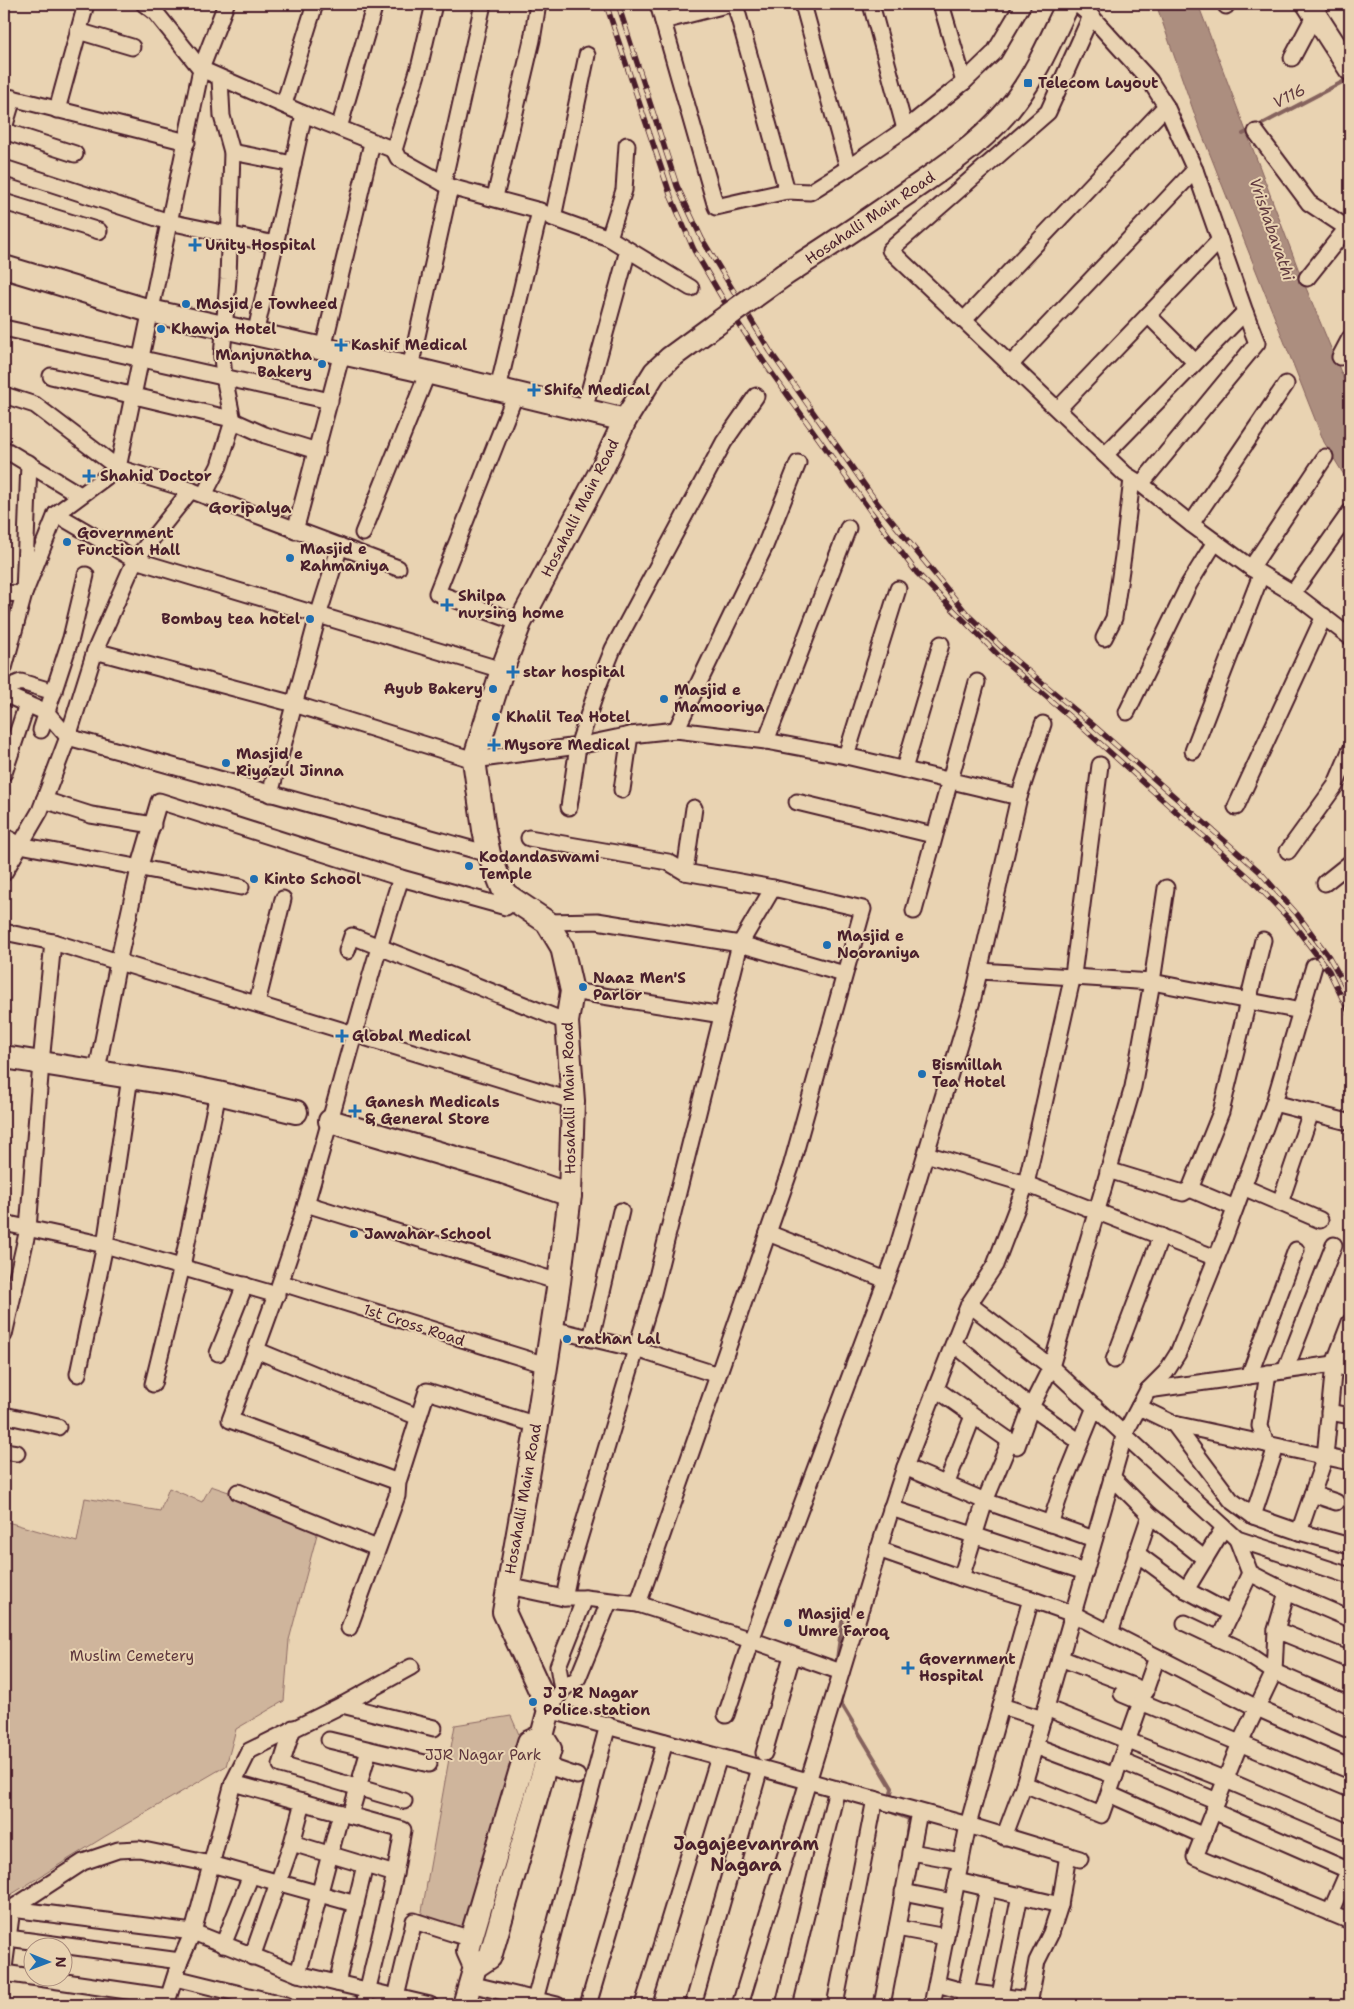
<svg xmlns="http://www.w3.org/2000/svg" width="1354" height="2009" font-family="'Shantell Sans',sans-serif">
  <rect width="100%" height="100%" fill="#e9d3b2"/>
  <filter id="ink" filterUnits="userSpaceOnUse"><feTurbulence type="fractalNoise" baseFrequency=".02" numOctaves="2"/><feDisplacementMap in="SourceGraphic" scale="10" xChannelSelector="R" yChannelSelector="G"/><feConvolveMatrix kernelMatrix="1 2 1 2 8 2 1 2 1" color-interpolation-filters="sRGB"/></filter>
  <g filter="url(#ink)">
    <g fill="#cfb59c" stroke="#8c6a64">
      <path d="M211,1486L320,1523L289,1640L284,1701L236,1729L226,1766L104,1837L4,1899V1521L77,1542L85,1498L160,1511L169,1488L202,1502Z"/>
      <path d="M511,1716L521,1739L468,1932L421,1917L455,1725Z"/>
    </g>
    <path fill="#ac8e7f" stroke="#85625d" d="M1156,4H1198L1299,271L1350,394V485L1324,442L1198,124Z"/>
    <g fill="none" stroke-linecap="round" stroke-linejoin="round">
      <g stroke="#85625d" stroke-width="4">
        <path d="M1243,134L1350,78"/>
        <path d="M836,1666L843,1616"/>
        <path d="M838,1698L892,1788L890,1799"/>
        <path d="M889,1811L909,1819L906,1840"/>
      </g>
      <g stroke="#4a1f2b" stroke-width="19">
        <g id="street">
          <path d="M144,4L156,13L201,69L304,114L394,150L398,158L450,187L540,211L553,218L609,238L691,288"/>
          <path d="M658,4L716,207L787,191L810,192L848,168L905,129L964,82L994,53L1023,4"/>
          <path d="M735,4L787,191"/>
          <path d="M803,4L848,168"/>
          <path d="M871,4L905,129"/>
          <path d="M941,4L964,82"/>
          <path d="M1077,4L1091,16L1150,81L1166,106L1195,170L1245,312L1105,455"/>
          <path d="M1226,6L1227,4"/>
          <path d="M1091,16L1048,112L890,250L1125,474L1141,484L1191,524L1251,568L1293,593L1350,637"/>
          <path d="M663,21L730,4"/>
          <path d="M78,31L132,47"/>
          <path d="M1292,58L1318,9"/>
          <path d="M4,96L187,142"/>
          <path d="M284,104L315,4"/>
          <path d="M57,110L86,4"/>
          <path d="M4,128L13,98"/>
          <path d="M339,128L375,4"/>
          <path d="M4,131L75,154"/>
          <path d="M1256,132L1309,203L1350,230"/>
          <path d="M394,150L420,64L434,4"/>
          <path d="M232,152L293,164"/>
          <path d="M4,168L169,222L275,244"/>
          <path d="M443,183L483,4"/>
          <path d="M495,197L532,40L538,4"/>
          <path d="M4,202L99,231"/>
          <path d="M553,218L587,55"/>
          <path d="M609,238L624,190L627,145"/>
          <path d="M1307,278L1347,228"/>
          <path d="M1148,315L1195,362"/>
          <path d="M964,320L1166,106"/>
          <path d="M4,328L330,401"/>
          <path d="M255,335L304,114"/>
          <path d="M323,349L372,143"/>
          <path d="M1340,357L1350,338"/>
          <path d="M1010,365L1195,170"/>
          <path d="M410,368L450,187"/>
          <path d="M51,376L227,418L265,435L317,451"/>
          <path d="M498,389L540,211"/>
          <path d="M516,393L437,593L520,623"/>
          <path d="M4,395L35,405L118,468L187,489L398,568"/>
          <path d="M1058,409L1220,240"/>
          <path d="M584,410L628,250"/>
          <path d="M4,449L80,495"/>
          <path d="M1141,484L1257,343L1245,312"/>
          <path d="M204,495L219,466L233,421L224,377L222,357L228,279L232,152L222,116L220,79"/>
          <path d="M56,514L135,560L502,670"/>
          <path d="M1191,524L1286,384"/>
          <path d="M295,531L342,353"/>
          <path d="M363,533L428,372"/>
          <path d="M1251,568L1325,457"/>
          <path d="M4,593L24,594L29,463"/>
          <path d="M1293,593L1350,512"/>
          <path d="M1104,638L1114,618L1123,556L1132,479"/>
          <path d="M95,651L294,704L474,760L578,746L630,735L676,730L766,741L846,756L1019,797"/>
          <path d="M4,668L24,594L56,514L118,468L201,69L226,4"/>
          <path d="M4,689L21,682L54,692"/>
          <path d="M4,694L47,713L68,737L489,854"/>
          <path d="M1127,712L1189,584L1215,542"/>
          <path d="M41,730L71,638L86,575"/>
          <path d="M676,730L765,546L798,463"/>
          <path d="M766,741L848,528"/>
          <path d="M1193,751L1261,575"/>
          <path d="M846,756L898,589"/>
          <path d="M904,769L941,644"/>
          <path d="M4,773L27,704"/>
          <path d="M622,790L630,735"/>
          <path d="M270,794L318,616L340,546"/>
          <path d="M44,800L91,815L153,825"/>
          <path d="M797,802L933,835"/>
          <path d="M569,807L578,746L597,689L613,649L724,442L756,396"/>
          <path d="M1236,807L1324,616"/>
          <path d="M4,836L20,845L241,887"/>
          <path d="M529,838L668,862L685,872L773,888L863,909L791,1167L638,1604"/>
          <path d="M1288,851L1335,786L1350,751"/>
          <path d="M685,872L694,808"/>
          <path d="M4,873L40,811L68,737L95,651L135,560L191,490"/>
          <path d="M1325,883L1350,863"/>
          <path d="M773,888L740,944L653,1293L570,1569L564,1598H585L638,1604L751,1640L841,1672"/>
          <path d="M914,911L977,682"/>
          <path d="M547,922L597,921L740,944L844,974"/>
          <path d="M4,932L53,942L573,1101"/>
          <path d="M347,951L352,936L567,1022"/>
          <path d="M980,971L1152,982L1301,1011"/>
          <path d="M572,991L722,1015"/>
          <path d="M257,1003L283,899"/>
          <path d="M97,1071L118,963L139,869L159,801L401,878"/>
          <path d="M1274,1103L1348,1122"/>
          <path d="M926,1154L1026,1184L1216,1258"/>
          <path d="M1108,1170L1183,1193L1190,1189L1221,1112L1263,940"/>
          <path d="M1243,1187L1320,1220"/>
          <path d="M1190,1189L1235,1208"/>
          <path d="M1280,1203L1311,1112"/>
          <path d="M306,1204L559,1282"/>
          <path d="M4,1223L105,1245L277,1295"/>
          <path d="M768,1233L886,1280"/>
          <path d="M282,1283L546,1365"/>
          <path d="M969,1304L995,1265L1026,1184L1073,975L1100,765"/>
          <path d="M552,1329L636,1349L718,1375"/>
          <path d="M4,1335L28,1229L41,1063L53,942"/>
          <path d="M591,1339L621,1211"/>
          <path d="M954,1344L1031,1407L1080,1442"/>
          <path d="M256,1350L418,1417"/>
          <path d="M218,1353L245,1285"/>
          <path d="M1114,1360L1161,1236"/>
          <path d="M1285,1371L1334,1245"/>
          <path d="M78,1374L105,1245L130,1077"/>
          <path d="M1249,1376L1296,1250"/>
          <path d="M153,1384L182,1266L218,1093"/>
          <path d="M936,1389L1017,1446L1031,1407L1051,1367L1133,1087L1152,982L1166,888"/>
          <path d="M1148,1390L1334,1364L1350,1370"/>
          <path d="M1139,1407L1174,1424L1350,1462"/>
          <path d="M1329,1412L1350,1416"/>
          <path d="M4,1415L58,1427"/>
          <path d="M1174,1424L1231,1500L1253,1516L1299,1532L1350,1546"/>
          <path d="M1266,1444L1260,1426L1268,1373"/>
          <path d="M4,1451L17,1453"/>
          <path d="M905,1467L985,1501L1094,1539"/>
          <path d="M1112,1477L1150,1515L1205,1559"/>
          <path d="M398,1482L230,1420C258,1345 286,1271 309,1194C340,1089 366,982 401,878L506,907L505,894"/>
          <path d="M946,1485L973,1416"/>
          <path d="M238,1492L377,1548"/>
          <path d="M1312,1494L1336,1502"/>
          <path d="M891,1508L1085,1572"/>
          <path d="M1253,1516L1276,1447"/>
          <path d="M1050,1524L1064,1483L1095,1407"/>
          <path d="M1299,1532L1325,1457L1334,1364L1350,1322"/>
          <path d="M1237,1539L1250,1573L1287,1592L1276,1630L1274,1672L1240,1743L1195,1857L1350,1921"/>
          <path d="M878,1549L961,1578L1031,1599"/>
          <path d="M1136,1553L1186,1590L1231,1614"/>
          <path d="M961,1578L985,1501L1010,1441"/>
          <path d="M508,1586L564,1598"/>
          <path d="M1186,1590L1224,1527"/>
          <path d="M1287,1592L1350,1619"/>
          <path d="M609,1602L578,1678L562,1690L549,1710L968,1825L1080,1859"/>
          <path d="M1185,1623L1238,1648L1274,1672L1350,1705"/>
          <path d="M349,1628L397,1496L398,1482L427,1391L537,1425"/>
          <path d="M1276,1630L1350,1660"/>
          <path d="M1110,1633L1150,1515"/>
          <path d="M1219,1639L1250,1573"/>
          <path d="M1060,1658L1146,1691"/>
          <path d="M562,1690L558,1666L585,1598"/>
          <path d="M1122,1694L1350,1789"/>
          <path d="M342,1705L434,1728"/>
          <path d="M1001,1706L1043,1719"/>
          <path d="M1046,1708L1226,1780L1350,1833"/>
          <path d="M726,1715L751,1640L894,1259L973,998L1019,797L1043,724"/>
          <path d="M293,1728L281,1765L404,1801"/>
          <path d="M329,1740L429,1764"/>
          <path d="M1035,1746L1115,1776"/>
          <path d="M764,1753L792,1656"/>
          <path d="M1121,1761L1217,1801"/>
          <path d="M545,1765L577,1776"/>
          <path d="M233,1783L403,1830L395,1874L364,2005"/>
          <path d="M1024,1784L1101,1815L1157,1657"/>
          <path d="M1109,1794L1204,1836"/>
          <path d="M1213,1811L1350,1871"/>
          <path d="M350,1815L369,1750"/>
          <path d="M1004,1837L1024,1784L1125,1433L1148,1390L1166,1372L1178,1353L1224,1239L1274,1103L1314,966"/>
          <path d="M292,1843L395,1874"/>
          <path d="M911,1852L961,1861"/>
          <path d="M957,1881L1060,1905"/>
          <path d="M903,1892L953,1902"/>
          <path d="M8,1911L83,1862L118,1850L139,1849L211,1864L356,1904"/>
          <path d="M1330,1913L1350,1867"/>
          <path d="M897,1928L946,1937"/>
          <path d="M8,1938L180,1961"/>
          <path d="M223,1945L251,1875"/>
          <path d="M252,1957L292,1843L303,1802"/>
          <path d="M4,1968L12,1909L193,1932L298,1974L430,2005"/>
          <path d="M4,1973L168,1997"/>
          <path d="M298,1974L341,1813"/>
          <path d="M175,1978L286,2005"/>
          <path d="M337,1983L365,1865"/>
          <path d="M470,1984L557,2005"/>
          <path d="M937,1984L966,1992L1030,2000"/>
          <path d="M396,1997L414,1921L471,1939"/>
          <path d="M535,2000L608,1725"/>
          <path d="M166,2005L180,1961L193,1932L233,1783L249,1751L342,1705L411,1667"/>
          <path d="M588,2005L665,1742"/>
          <path d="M643,2005L719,1757"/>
          <path d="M693,2005L760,1768"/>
          <path d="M740,2005L888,1519L905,1467L969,1304L1051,1367L1237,1539L1350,1576"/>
          <path d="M784,2005L837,1789"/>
          <path d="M835,2005L875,1799"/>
          <path d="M882,2005L919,1812"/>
          <path d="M932,2005L968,1825L1031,1599L1073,1614L1257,1708L1350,1749"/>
          <path d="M963,2005L988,1888"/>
          <path d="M998,2005L1020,1895"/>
          <path d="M1029,2005L1037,1961L1051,1933L1060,1905L1068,1855"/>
        </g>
      </g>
      <g stroke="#4a1f2b" stroke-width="26">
        <g id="secondary">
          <path d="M1308,4L1350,69"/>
          <path d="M4,267L150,311L410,368L625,420"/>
          <path d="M784,275C826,248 867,221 907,193C947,165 987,140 1016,100C1038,71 1052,36 1068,4"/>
          <path d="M4,1057L174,1084L218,1093L296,1112"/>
          <path d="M330,1121L503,1172L570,1195"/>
          <path d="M475,1967L468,1951L471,1939L529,1742L542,1736"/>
          <path d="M464,2005L475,1967L490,1957L550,1749L542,1736L549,1710L504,1612L537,1425L559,1282L570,1195L573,1101L567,1022L572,991L562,947L547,922L505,894L489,854L484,830L474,760L502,670L520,623L603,467L625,420L655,372L670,358L715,325"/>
        </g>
      </g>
      <use href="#street" stroke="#e9d3b2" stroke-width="15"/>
      <use href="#secondary" stroke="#e9d3b2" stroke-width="22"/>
      <g stroke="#4a1f2b" stroke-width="5.5">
        <g id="rail">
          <path d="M606,4L671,197L694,250L727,306L764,362L871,512L917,573L1002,659L1083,728L1252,880L1290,920L1329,971L1350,1014"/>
          <path d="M618,4L677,186L702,239L770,351L878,504L968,615L1015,660L1092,724L1259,871L1297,914L1329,957L1350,994"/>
        </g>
      </g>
      <use href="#rail" stroke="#e9d3b2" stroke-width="4" stroke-dasharray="11" stroke-linecap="butt"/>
      <g stroke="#4a1f2b" stroke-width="26" stroke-linecap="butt">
        <path id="secondary-bridge" d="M715,325L784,275"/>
      </g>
      <use href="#secondary-bridge" stroke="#e9d3b2" stroke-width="22"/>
    </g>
  </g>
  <g fill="#1f6fb2" stroke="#e9d3b2" stroke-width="2">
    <rect x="1023" y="78" width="10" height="10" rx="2.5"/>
    <path d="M192.5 237.5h5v5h5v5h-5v5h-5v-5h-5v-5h5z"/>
    <circle cx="186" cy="304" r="5"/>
    <circle cx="161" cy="329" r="5"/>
    <path d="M338.5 337.5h5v5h5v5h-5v5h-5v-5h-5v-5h5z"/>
    <circle cx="322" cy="364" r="5"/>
    <path d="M531.5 382.5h5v5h5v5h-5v5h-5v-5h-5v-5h5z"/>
    <path d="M86.5 468.5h5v5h5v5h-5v5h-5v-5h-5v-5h5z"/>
    <circle cx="67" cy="542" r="5"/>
    <circle cx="290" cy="558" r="5"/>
    <path d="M444.5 597.5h5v5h5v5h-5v5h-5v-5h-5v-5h5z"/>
    <circle cx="310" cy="619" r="5"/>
    <path d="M510.5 664.5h5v5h5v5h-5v5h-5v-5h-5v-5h5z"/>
    <circle cx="493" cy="689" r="5"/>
    <circle cx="664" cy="699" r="5"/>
    <circle cx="496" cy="717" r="5"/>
    <path d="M491.5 737.5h5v5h5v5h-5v5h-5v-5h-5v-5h5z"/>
    <circle cx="226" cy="763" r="5"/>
    <circle cx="469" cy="866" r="5"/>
    <circle cx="254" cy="879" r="5"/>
    <circle cx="827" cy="945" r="5"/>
    <circle cx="583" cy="987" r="5"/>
    <path d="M339.5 1028.5h5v5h5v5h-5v5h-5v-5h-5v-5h5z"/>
    <circle cx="922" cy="1074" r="5"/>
    <path d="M352.5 1103.5h5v5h5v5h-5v5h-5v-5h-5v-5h5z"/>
    <circle cx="354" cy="1234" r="5"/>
    <circle cx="567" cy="1339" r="5"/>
    <circle cx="788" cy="1623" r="5"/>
    <path d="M905.5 1660.5h5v5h5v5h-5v5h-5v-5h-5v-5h5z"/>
    <circle cx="533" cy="1702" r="5"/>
  </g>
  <g text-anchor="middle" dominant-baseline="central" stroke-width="4" stroke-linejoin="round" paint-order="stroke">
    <g font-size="15" font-weight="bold" fill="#4a1f2b" stroke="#e9d3b2" text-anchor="start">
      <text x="1038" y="83">Telecom Layout</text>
      <text x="205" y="245">Unity Hospital</text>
      <text x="196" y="304">Masjid e Towheed</text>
      <text x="171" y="329">Khawja Hotel</text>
      <text x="351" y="345">Kashif Medical</text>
      <text x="312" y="355" text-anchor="end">Manjunatha<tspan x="312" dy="17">Bakery</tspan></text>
      <text x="544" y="390">Shifa Medical</text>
      <text x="100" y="476">Shahid Doctor</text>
      <text x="77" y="533">Government<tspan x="77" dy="17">Function Hall</tspan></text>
      <text x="300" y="549">Masjid e<tspan x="300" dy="17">Rahmaniya</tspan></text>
      <text x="458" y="596">Shilpa<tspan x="458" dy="17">nursing home</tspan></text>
      <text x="300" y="619" text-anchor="end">Bombay tea hotel</text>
      <text x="523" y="672">star hospital</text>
      <text x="483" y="689" text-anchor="end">Ayub Bakery</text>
      <text x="674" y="690">Masjid e<tspan x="674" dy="17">Mamooriya</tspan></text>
      <text x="506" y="717">Khalil Tea Hotel</text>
      <text x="504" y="745">Mysore Medical</text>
      <text x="236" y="754">Masjid e<tspan x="236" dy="17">Riyazul Jinna</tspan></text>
      <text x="479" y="857">Kodandaswami<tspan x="479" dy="17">Temple</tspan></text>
      <text x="264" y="879">Kinto School</text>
      <text x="837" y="936">Masjid e<tspan x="837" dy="17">Nooraniya</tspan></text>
      <text x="593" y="978">Naaz Men'S<tspan x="593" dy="17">Parlor</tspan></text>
      <text x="352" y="1036">Global Medical</text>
      <text x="932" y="1065">Bismillah<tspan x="932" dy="17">Tea Hotel</tspan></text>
      <text x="365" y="1102">Ganesh Medicals<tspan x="365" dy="17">&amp; General Store</tspan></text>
      <text x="364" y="1234">Jawahar School</text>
      <text x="577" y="1339">rathan Lal</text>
      <text x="798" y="1614">Masjid e<tspan x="798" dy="17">Umre Faroq</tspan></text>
      <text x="919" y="1659">Government<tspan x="919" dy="17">Hospital</tspan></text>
      <text x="543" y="1693">J J R Nagar<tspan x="543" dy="17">Police station</tspan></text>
    </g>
    <g font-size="15" fill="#4a1f2b" stroke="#e9d3b2">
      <text transform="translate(870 218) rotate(-34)">Hosahalli Main Road</text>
      <text transform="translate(580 508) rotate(-63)">Hosahalli Main Road</text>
      <text transform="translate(569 1098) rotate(-91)">Hosahalli Main Road</text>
      <text transform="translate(414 1325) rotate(18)">1st Cross Road</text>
      <text transform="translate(523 1499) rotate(-80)">Hosahalli Main Road</text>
    </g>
    <g font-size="15" fill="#5e363c" stroke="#e9d3b2">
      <text x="132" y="1656">Muslim Cemetery</text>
      <text x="483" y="1755">JJR Nagar Park</text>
    </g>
    <g font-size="16" font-style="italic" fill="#623b40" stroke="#e9d3b2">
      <text transform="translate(1289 96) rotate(-27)">V116</text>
      <text transform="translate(1272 229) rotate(71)">Vrishabavathi</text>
    </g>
    <g font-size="16" font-weight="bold" fill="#4a1f2b" stroke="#e9d3b2">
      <text x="250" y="507">Goripalya</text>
    </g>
    <g font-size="18" font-weight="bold" fill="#4a1f2b" stroke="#e9d3b2">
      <text x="746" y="1844">Jagajeevanram<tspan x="746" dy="21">Nagara</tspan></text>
    </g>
  </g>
  <rect width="1354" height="2009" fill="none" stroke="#e9d3b2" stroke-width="20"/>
  <rect x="10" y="10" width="1334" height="1989" fill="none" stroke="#4a1f2b" stroke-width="2" filter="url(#ink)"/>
  <g transform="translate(48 1962) rotate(91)"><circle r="24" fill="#e9d3b2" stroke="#a98b7c"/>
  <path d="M0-4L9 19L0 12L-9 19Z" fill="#1f6fb2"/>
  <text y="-8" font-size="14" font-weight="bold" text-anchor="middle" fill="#4a1f2b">N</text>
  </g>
</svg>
